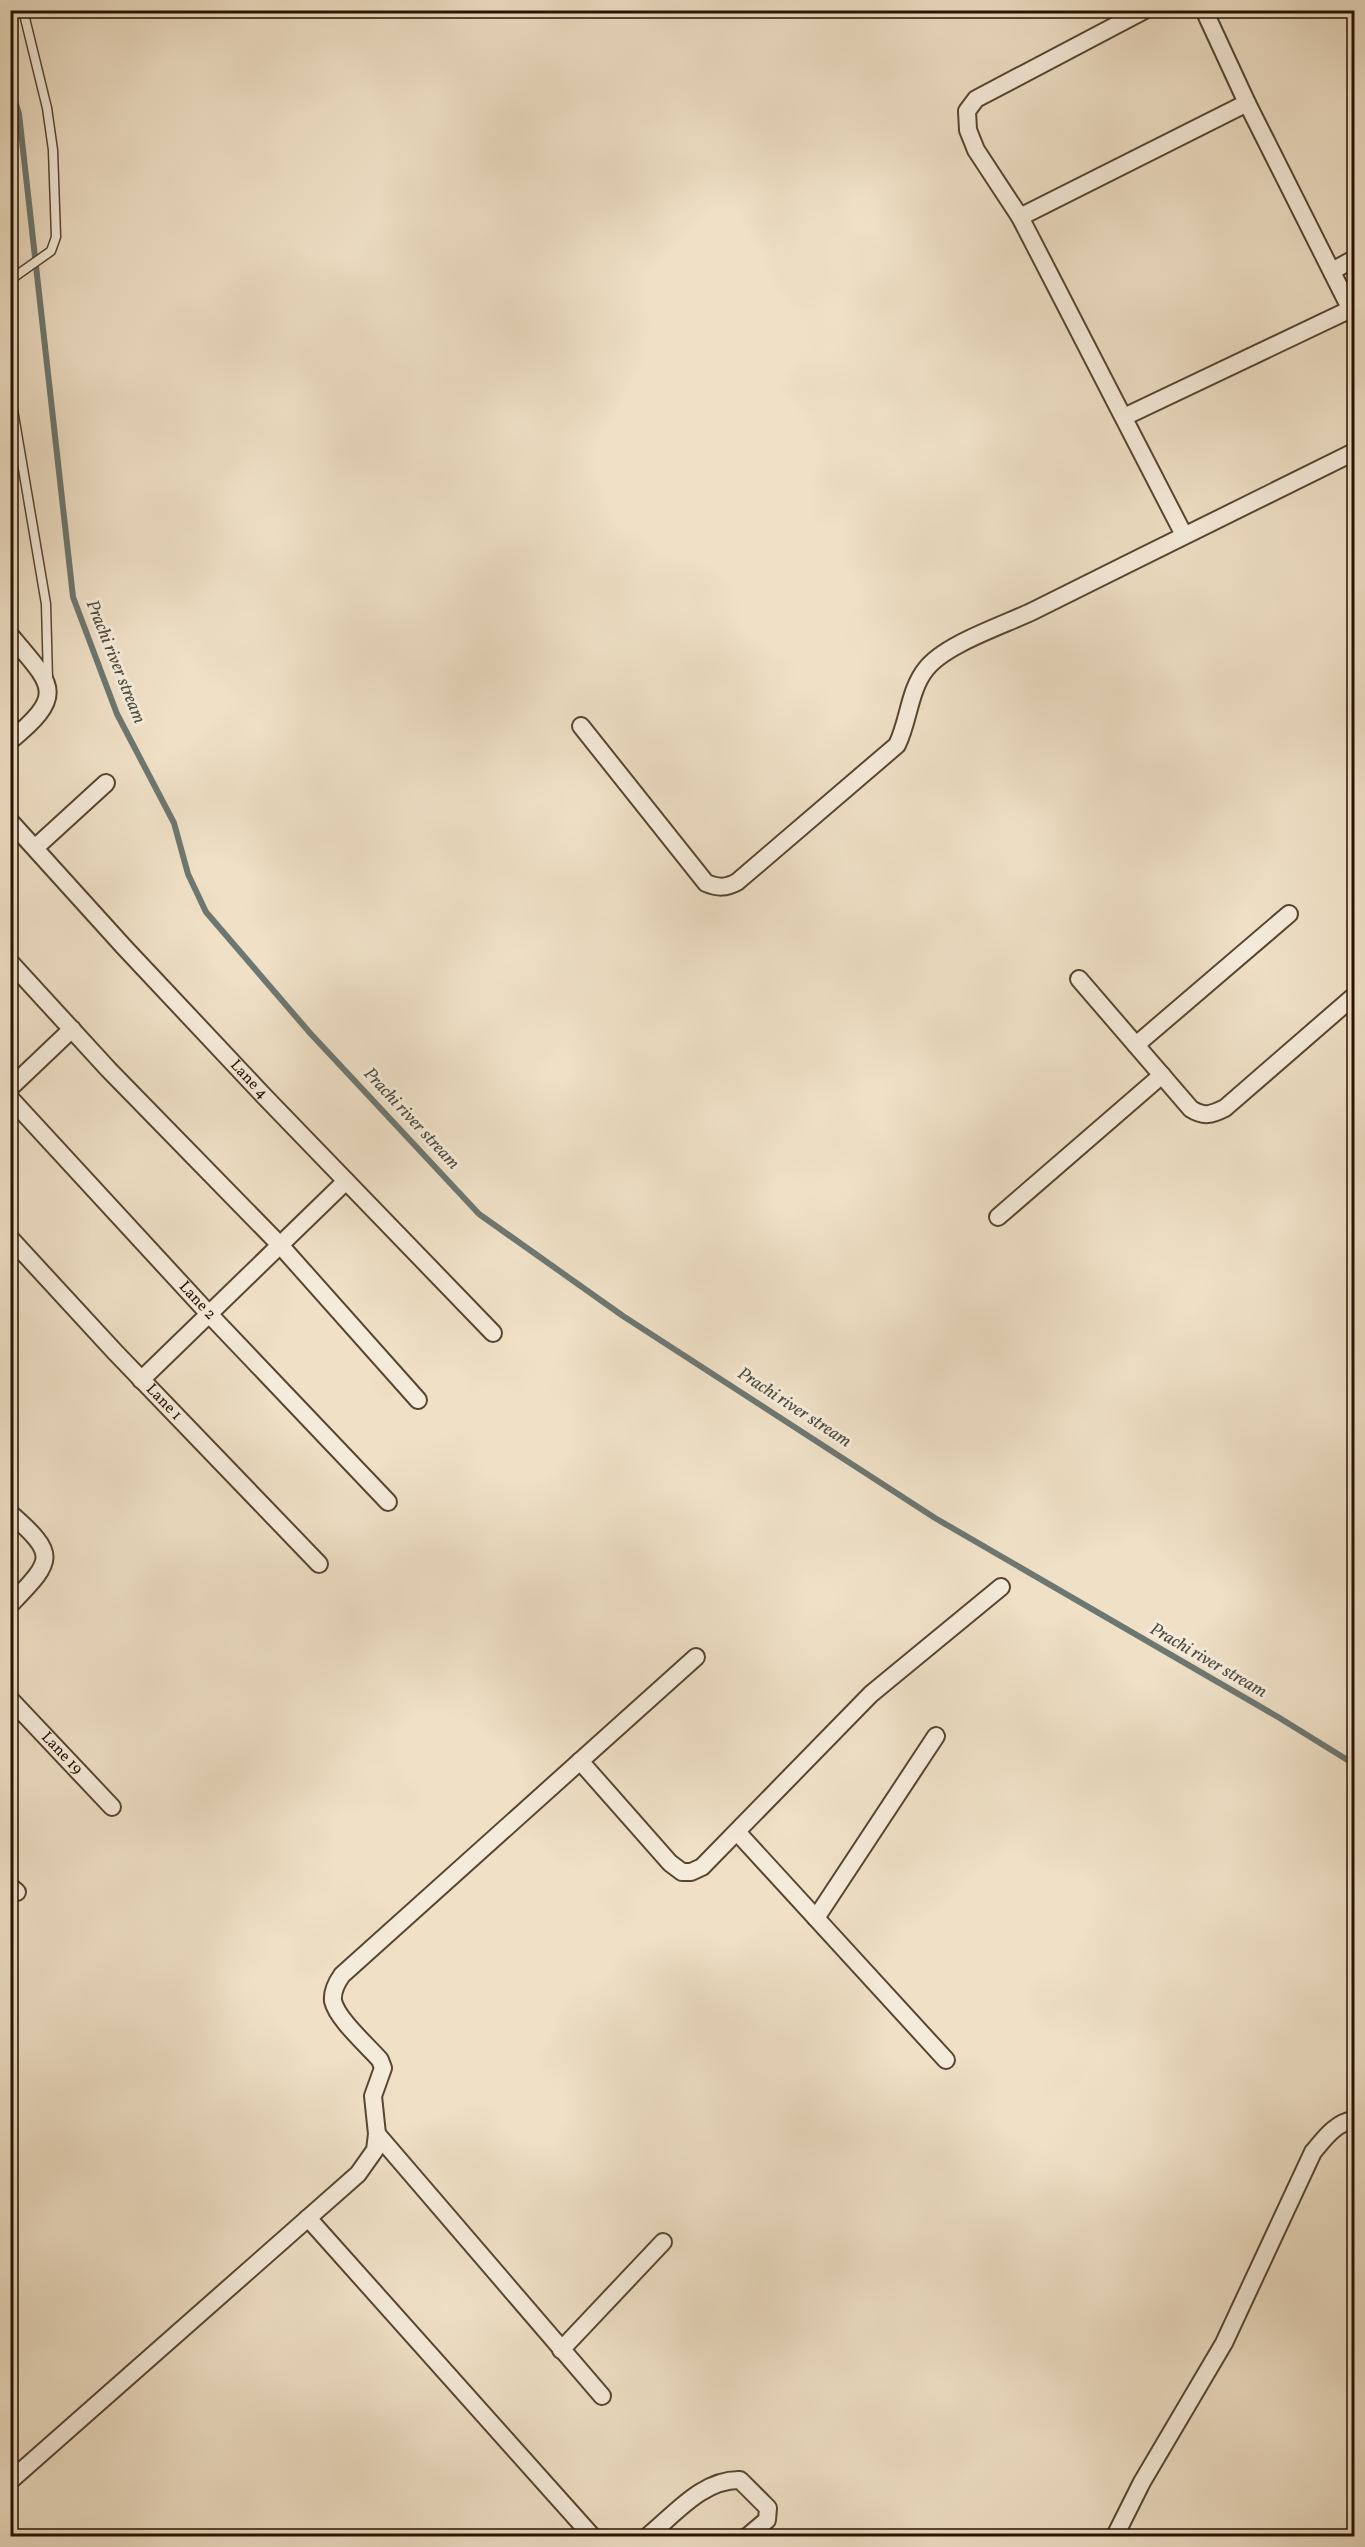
<svg xmlns="http://www.w3.org/2000/svg" width="1365" height="2547" font-family="Vollkorn,serif">
  <rect width="100%" height="100%" fill="#efe0c6"/>
  <filter id="stains"><feTurbulence type="fractalNoise" baseFrequency=".00333" numOctaves="4"/><feColorMatrix values="0 0 0 0 .2 0 0 0 0 .09 0 0 0 0 .02 0 0 0 .5 -.17"/></filter>
  <radialGradient id="worn" r=".72"><stop offset=".6" stop-color="#630" stop-opacity="0"/><stop offset="1" stop-color="#630" stop-opacity=".3"/></radialGradient>
  <g fill="none" stroke-linecap="round" stroke-linejoin="round">
    <path stroke="#6d7771" stroke-width="6" d="M10,85L19,114L73,597L117,714L174,823L188,874L206,912L310,1033L479,1214L623,1316L935,1518L1278,1717L1354,1764"/>
    <g stroke="#584632" stroke-width="11">
      <g id="lane">
        <path d="M10,280L51,251L56,237L53,150L47,108L23,10"/>
        <path d="M10,392L46,604L48,680"/>
      </g>
    </g>
    <g stroke="#584632" stroke-width="20">
      <g id="street">
        <path d="M1145,10L976,99L967,111L968,130L976,150L1020,217L1184,535"/>
        <path d="M1204,10L1247,103L1354,316"/>
        <path d="M1020,217L1247,103"/>
        <path d="M1332,271L1354,259"/>
        <path d="M1124,417L1351,309"/>
        <path d="M10,635C53,686 67,694 10,741"/>
        <path d="M581,726L706,883C718,888 726,888 737,882L897,745C909,721 909,690 926,669C945,644 1004,625 1033,611C1140,558 1247,504 1354,452"/>
        <path id="s1" d="M10,821L124,947L264,1096L493,1333"/>
        <path d="M36,847L106,783"/>
        <path d="M10,962L109,1070L280,1245L418,1400"/>
        <path d="M1079,979L1191,1109C1204,1117 1211,1115 1225,1108L1354,996"/>
        <path d="M1136,1045L1289,914"/>
        <path d="M10,1088L72,1029"/>
        <path id="s2" d="M10,1098L209,1314L388,1502"/>
        <path d="M998,1217L1162,1075"/>
        <path id="s3" d="M10,1238L115,1352L319,1564"/>
        <path d="M141,1380L346,1181"/>
        <path d="M10,1513C59,1556 53,1560 10,1605"/>
        <path id="s4" d="M10,1699L112,1807"/>
        <path d="M580,1761L670,1863L682,1872H691L702,1867L871,1694L1001,1587"/>
        <path d="M738,1833L946,2060"/>
        <path d="M10,1886L17,1892"/>
        <path d="M816,1918L936,1736"/>
        <path d="M377,2134L602,2396"/>
        <path d="M308,2218L592,2536"/>
        <path d="M561,2350L663,2242"/>
        <path d="M10,2481L358,2174L375,2150L377,2134L373,2096L383,2068L380,2060C368,2046 337,2019 333,2001C332,1991 337,1982 342,1975L696,1657"/>
        <path d="M648,2536C675,2514 703,2479 740,2480L768,2508L767,2520L748,2536"/>
        <path d="M1115,2536L1142,2482L1224,2343L1313,2152C1324,2139 1336,2122 1354,2120"/>
      </g>
    </g>
    <use href="#lane" stroke="#f5ebda" stroke-width="8"/>
    <use href="#street" stroke="#f5ebda" stroke-width="16"/>
  </g>
  <g text-anchor="middle" dominant-baseline="central" stroke-width="6" stroke-linejoin="round" paint-order="stroke">
    <g font-size="16" fill="#261201" stroke="#f5ebda">
      <text stroke="none"><textPath href="#s1" startOffset="352">Lane 4</textPath></text>
      <text stroke="none"><textPath href="#s2" startOffset="276">Lane 2</textPath></text>
      <text stroke="none"><textPath href="#s3" startOffset="225">Lane 1</textPath></text>
      <text stroke="none"><textPath href="#s4" startOffset="75">Lane 19</textPath></text>
    </g>
    <g font-size="18" font-style="italic" fill="#4f4d42" stroke="#f5ebda">
      <text transform="translate(115 662) rotate(68)">Prachi river stream</text>
      <text transform="translate(411 1119) rotate(47)">Prachi river stream</text>
      <text transform="translate(794 1408) rotate(33)">Prachi river stream</text>
      <text transform="translate(1208 1661) rotate(30)">Prachi river stream</text>
    </g>
  </g>
  <rect width="1365" height="2547" fill="none" stroke="#efe0c6" stroke-width="36"/>
  <rect x="12" y="12" width="1341" height="2523" fill="none" stroke="#261201" stroke-width="3"/>
  <rect x="18" y="18" width="1329" height="2511" fill="none" stroke="#261201" stroke-width="1.5"/>
  <rect width="100%" height="100%" filter="url(#stains)"/>
  <rect width="100%" height="100%" fill="url(#worn)"/>
</svg>
